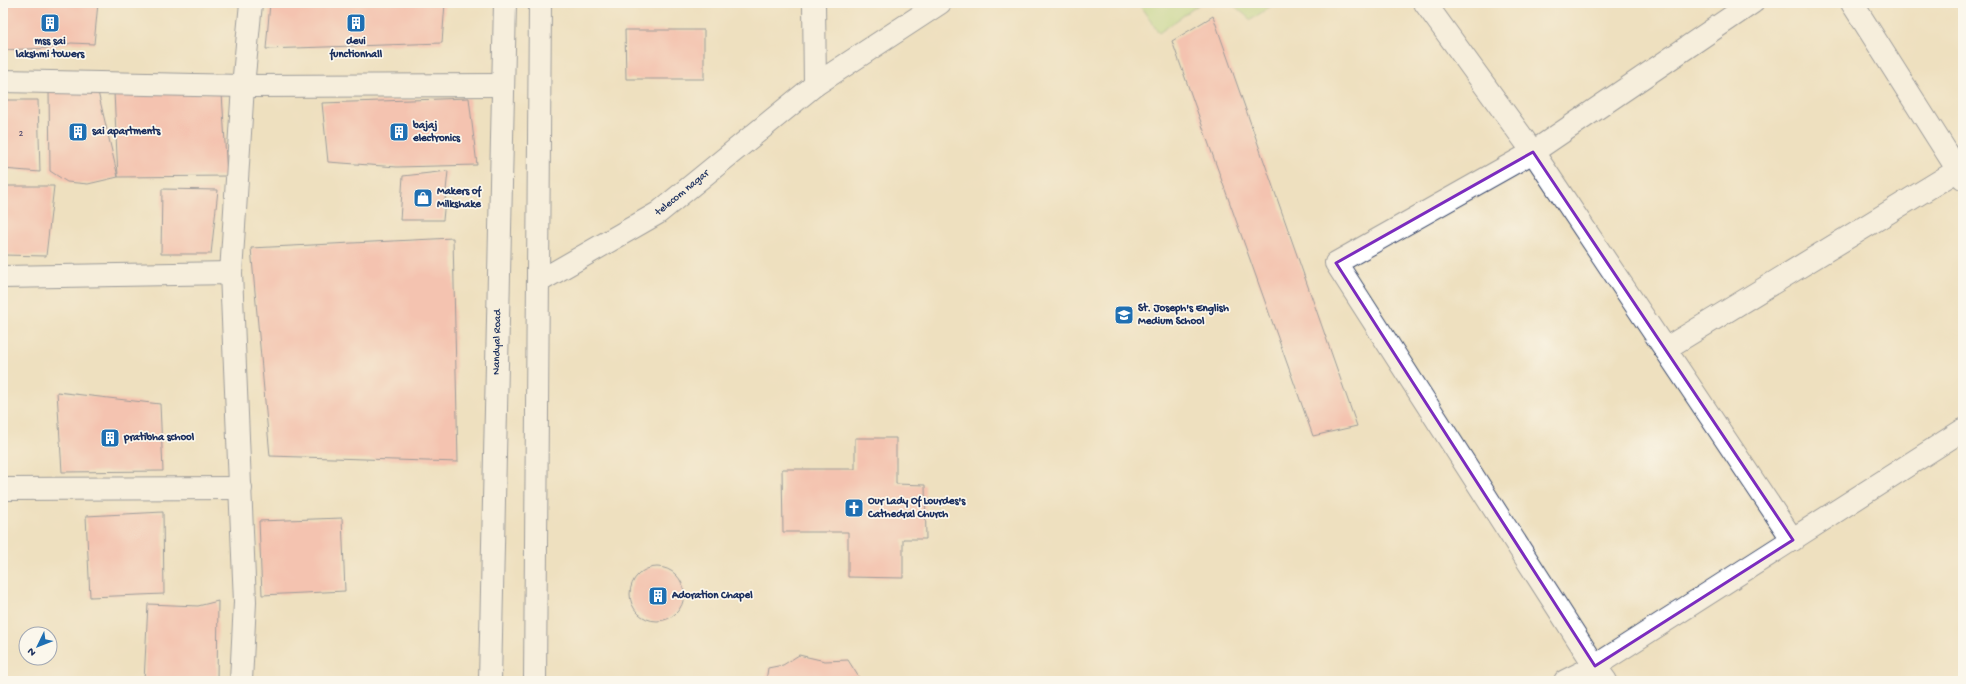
<svg xmlns="http://www.w3.org/2000/svg" width="1966" height="684" font-family="'Gochi Hand',sans-serif">
  <rect width="100%" height="100%" fill="#fbf7ec"/>
  <filter id="ink" filterUnits="userSpaceOnUse"><feTurbulence type="fractalNoise" baseFrequency=".025" numOctaves="2"/><feDisplacementMap in="SourceGraphic" scale="8" xChannelSelector="R" yChannelSelector="G"/><feConvolveMatrix kernelMatrix="1 2 1 2 8 2 1 2 1" color-interpolation-filters="sRGB"/></filter>
  <filter id="wash" filterUnits="userSpaceOnUse"><feTurbulence type="fractalNoise" baseFrequency=".012" numOctaves="4" result="noise"/><feDisplacementMap in="SourceGraphic" scale="16" xChannelSelector="R" yChannelSelector="G"/><feGaussianBlur stdDeviation="0.9" result="paint"/><feColorMatrix in="noise" values="0 0 0 0 0 0 0 0 0 0 0 0 0 0 0 0 0 1.4 0 .05"/><feComposite in="paint" operator="in"/></filter>
  <g filter="url(#wash)">
    <rect width="100%" height="100%" fill="#eee0bf"/>
    <g fill="#b0d984" stroke="#668471">
      <path d="M1138,3H1201L1159,33Z"/>
      <path d="M1231,3H1275L1251,20Z"/>
    </g>
    <g id="blocks">
      <g fill="#faa09d">
        <path d="M3,3H98L94,44L71,43L49,48L3,50Z"/>
        <path d="M270,3H445L442,43L266,49Z"/>
        <path d="M1213,16L1357,426L1313,436L1172,41Z"/>
        <path d="M625,30H704V79H626Z"/>
        <path d="M49,91L98,92L118,177L88,184L67,182L50,171Z"/>
        <path d="M114,92L222,93L227,176L118,177Z"/>
        <path d="M469,98L477,165L397,167L328,162L322,103Z"/>
        <path d="M3,100H38L40,172L3,169Z"/>
        <path d="M448,171L443,220H400L403,176Z"/>
        <path d="M3,186H54L46,256L3,255Z"/>
        <path d="M162,189L218,190L211,254H161Z"/>
        <path d="M453,238L458,462L270,456L251,248Z"/>
        <path d="M57,392L160,404L163,471L62,472Z"/>
        <path d="M855,438H896V484L925,485L926,539H903V578L848,577V532H783L782,469H855Z"/>
        <path d="M163,512L164,594L90,597L86,516Z"/>
        <path d="M342,518L345,591L262,595L259,521Z"/>
        <circle cx="657" cy="594" r="27"/>
        <path d="M218,601L217,681H144L148,604L198,606Z"/>
        <path d="M799,655L825,661L848,660L860,679L868,681H766L768,668L783,665Z"/>
      </g>
    </g>
  </g>
  <g filter="url(#ink)">
    <use href="#blocks" fill-opacity="0" stroke="#3b4a6d" stroke-width="1"/>
    <g fill="none" stroke-linecap="round" stroke-linejoin="round">
      <g stroke="#3b4a6d" stroke-width="24">
        <g id="minor">
          <path d="M814,3L815,85"/>
          <path d="M1425,3L1533,152L1793,540"/>
          <path d="M1852,3L1963,178"/>
          <path d="M3,81L243,86L503,85"/>
          <path d="M3,277L231,273"/>
          <path id="s1" d="M538,282L658,213L815,85L940,3"/>
          <path d="M1665,349L1963,167"/>
          <path d="M3,489L241,488"/>
          <path d="M241,681L245,602L231,273L243,86L251,3"/>
          <path d="M1565,681L1595,666L1336,263L1533,152L1752,3"/>
          <path d="M1606,681L1595,666L1963,430"/>
        </g>
      </g>
      <g stroke="#3b4a6d" stroke-width="24">
        <g id="primary">
          <path id="s2" d="M490,681L505,3"/>
          <path d="M535,681L540,3"/>
        </g>
      </g>
      <use href="#minor" stroke="#fff" stroke-width="22"/>
      <use href="#primary" stroke="#fff" stroke-width="22"/>
    </g>
  </g>
  <path d="M0 0H1966V684H0ZM1533,152L1793,540L1595,666L1336,263Z" fill="#eee0bf" fill-opacity=".55" fill-rule="evenodd"/>
  <path fill="none" stroke="#7b2cbf" stroke-width="3" stroke-linejoin="round" d="M1533,152L1793,540L1595,666L1336,263Z"/>
  <defs>
    <g id="building-square" transform="scale(1)"><rect x="-9" y="-9" width="18" height="18" rx="4" fill="#1f6fb2" stroke="#fbf7ec"/><path d="M-4-6H4V6H1V3H-1V6H-4ZM-2.5-4.3h1.7v1.8h-1.7ZM.8-4.3h1.7v1.8H.8ZM-2.5-1h1.7V.8h-1.7ZM.8-1h1.7V.8H.8Z" fill="#fff"/></g>
    <g id="shop-square" transform="scale(1)"><rect x="-9" y="-9" width="18" height="18" rx="4" fill="#1f6fb2" stroke="#fbf7ec"/><path d="M-5-2.5h2.3a2.7 3.5 0 0 1 5.4 0H5L5.5 6h-11ZM-1.5-2.5h3a1.5 2.3 0 0 0-3 0Z" fill="#fff"/></g>
    <g id="school-square" transform="scale(1)"><rect x="-9" y="-9" width="18" height="18" rx="4" fill="#1f6fb2" stroke="#fbf7ec"/><path d="M0-5L7-2L0 1L-7-2ZM-4 1L0 2.5L4 1V4Q0 6-4 4Z" fill="#fff"/></g>
    <g id="church-square" transform="scale(1)"><rect x="-9" y="-9" width="18" height="18" rx="4" fill="#1f6fb2" stroke="#fbf7ec"/><path d="M-1.2-6h2.4v3.5h3.3v2.4h-3.3V6h-2.4V-.1h-3.3v-2.4h3.3Z" fill="#fff"/></g>
  </defs>
  <g fill-rule="evenodd">
    <use href="#building-square" x="50" y="23"/>
    <use href="#building-square" x="356" y="23"/>
    <use href="#building-square" x="78" y="132"/>
    <use href="#building-square" x="399" y="132"/>
    <use href="#shop-square" x="423" y="198"/>
    <use href="#school-square" x="1124" y="315"/>
    <use href="#building-square" x="110" y="438"/>
    <use href="#church-square" x="854" y="508"/>
    <use href="#building-square" x="658" y="596"/>
  </g>
  <g text-anchor="middle" dominant-baseline="central" stroke-width="3.5" stroke-linejoin="round" paint-order="stroke">
    <g font-size="9" fill="#534b6e">
      <text x="21" y="134">2</text>
    </g>
    <g font-size="11" font-weight="bold" fill="#1b2f5e" stroke="#fbf7ec" text-anchor="start">
      <text x="50" y="42" text-anchor="middle">mss sai<tspan x="50" dy="13">lakshmi towers</tspan></text>
      <text x="356" y="42" text-anchor="middle">devi<tspan x="356" dy="13">functionhall</tspan></text>
      <text x="413" y="126">bajaj<tspan x="413" dy="13">electronics</tspan></text>
      <text x="92" y="132">sai apartments</text>
      <text x="437" y="192">Makers of<tspan x="437" dy="13">Milkshake</tspan></text>
      <text x="1138" y="309">St. Joseph's English<tspan x="1138" dy="13">Medium School</tspan></text>
      <text x="124" y="438">pratibha school</text>
      <text x="868" y="502">Our Lady Of Lourdes's<tspan x="868" dy="13">Cathedral Church</tspan></text>
      <text x="672" y="596">Adoration Chapel</text>
    </g>
    <g font-size="11" fill="#1b2f5e" stroke="#fbf7ec">
      <text stroke="none"><textPath href="#s1" startOffset="170">telecom nagar</textPath></text>
      <text stroke="none"><textPath href="#s2" startOffset="339">Nandyal Road</textPath></text>
    </g>
  </g>
  <rect width="1966" height="684" fill="none" stroke="#fbf7ec" stroke-width="16"/>
  <g transform="translate(38 646) rotate(227)"><circle r="19" fill="#fbf7ec" stroke="#a1a7b3"/>
  <path d="M0-3L7 15L0 10L-7 15Z" fill="#1f6fb2"/>
  <text y="-6" font-size="11" font-weight="bold" text-anchor="middle" fill="#1b2f5e">N</text>
  </g>
</svg>
